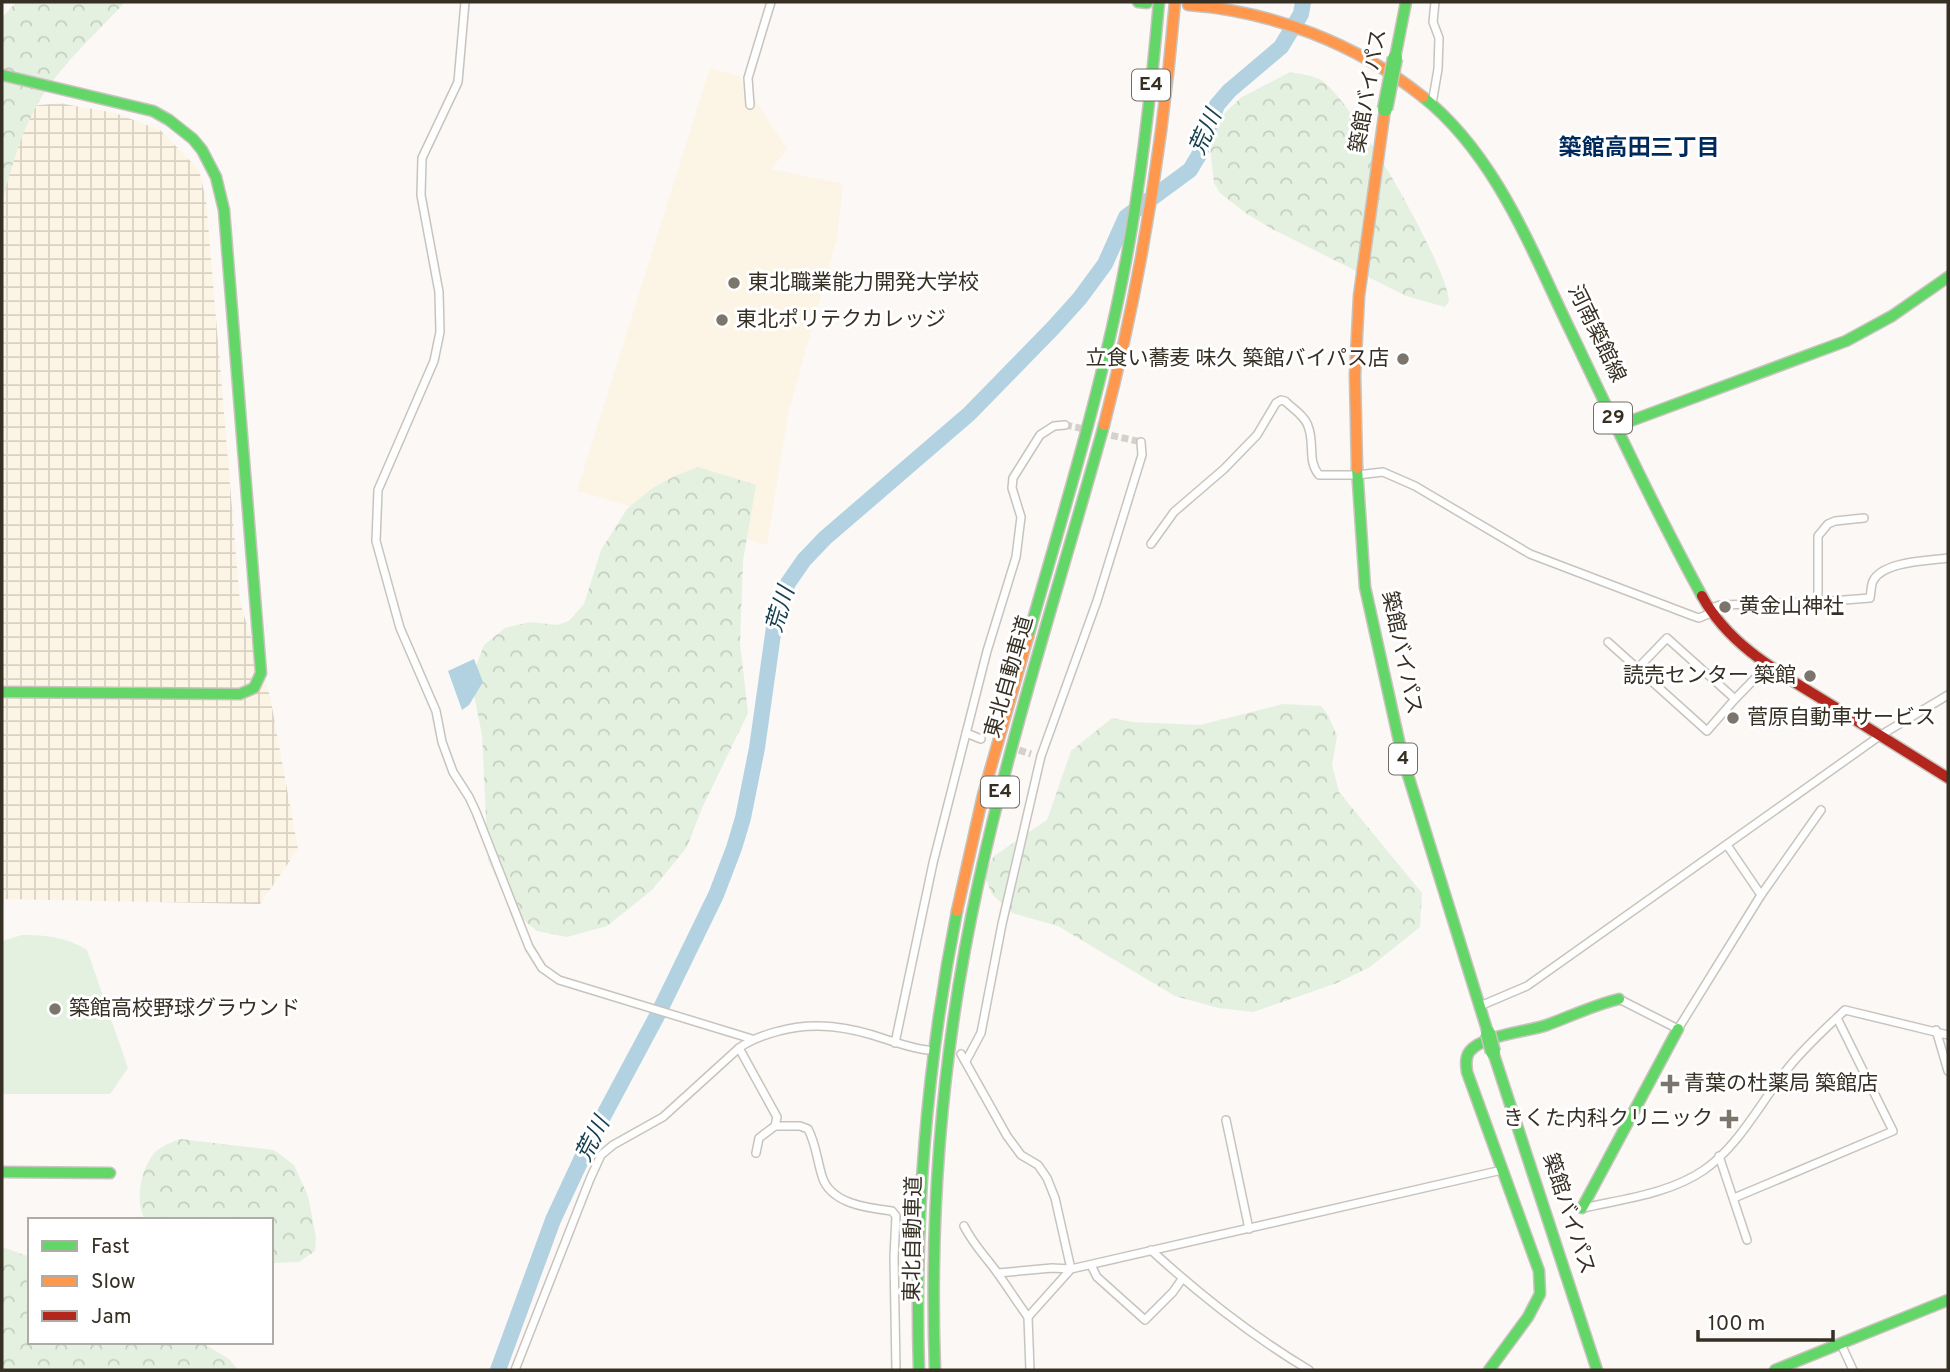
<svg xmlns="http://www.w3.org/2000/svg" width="1950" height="1372" font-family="Overpass,'Noto Sans JP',sans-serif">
  <defs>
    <pattern id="industrial-grid" width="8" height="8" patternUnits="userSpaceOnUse" patternTransform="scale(1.75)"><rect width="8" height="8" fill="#fcf4e5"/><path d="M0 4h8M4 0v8" fill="none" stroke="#d9d2c4"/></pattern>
    <pattern id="forest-crowns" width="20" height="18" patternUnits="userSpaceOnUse" patternTransform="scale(1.75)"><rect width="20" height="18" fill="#e4f1e0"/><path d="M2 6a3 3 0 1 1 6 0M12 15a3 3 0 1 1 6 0" fill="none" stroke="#c4cfc0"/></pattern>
  </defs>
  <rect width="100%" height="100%" fill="#fbf8f5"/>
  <path fill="#fcf4e5" d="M710,68L739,76L787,149L771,169L843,184L837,238L788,414L767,545L577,491Z"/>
  <path fill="url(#industrial-grid)" d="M59,103L115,113L160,130L199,170L206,200L240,603L270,696L298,849L260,904L2,899V109Z"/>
  <g fill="url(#forest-crowns)">
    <path d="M16,2H125C95,35 59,66 37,105C20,135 11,169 2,202V18Z"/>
    <path d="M1290,72C1299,74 1313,75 1321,80C1352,99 1447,265 1449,301L1445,307L1406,296L1272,229L1247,214L1220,193L1214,183L1210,147L1215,122L1242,97Z"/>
    <path d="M698,467L756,485L743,561L740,643L748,713L702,808L687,847L652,890L607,926L567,937L537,931L510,909L488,860L482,735L472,685L476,666L484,645L505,628L530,622L557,625L569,621L584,604L601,550L627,509L654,487L675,476Z"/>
    <path d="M1283,704L1321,706L1328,715L1337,736L1332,765L1339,792L1422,893L1420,927L1370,967L1337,983L1253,1012L1218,1008L1175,996L1058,926L1012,913L992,894L984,875L994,856L1047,820L1071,751L1112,718L1133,722L1200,725Z"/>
    <path d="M180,1139L274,1150L294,1165L308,1196L316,1237L315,1251L299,1262L271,1263V1220H145C135,1202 140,1173 152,1156C158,1147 170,1143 180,1139Z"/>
    <path d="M2,1247L30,1257V1342H201L229,1359L238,1370H2Z"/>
  </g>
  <path fill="#e4f1e0" d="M22,935C46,935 66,937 87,950L128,1068L110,1094H2V941Z"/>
  <path fill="#b2d2e1" d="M474,659L483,682L469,705L462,710L448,671Z"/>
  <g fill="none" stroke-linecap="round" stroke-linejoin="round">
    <path stroke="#b2d2e1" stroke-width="16" d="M498,1370L553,1220L589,1143L658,1014L716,895L734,848L743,818L757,748L774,627L780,605L788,583L804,560L825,538L969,414L1053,328L1080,298L1105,264L1126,217L1190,170L1199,155L1217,105L1229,91L1281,47L1301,14L1303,2"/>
    <g stroke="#d4d0cb" stroke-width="7" stroke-dasharray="7 3.5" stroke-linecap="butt">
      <path d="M1065,425L1089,430"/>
      <path d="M1101,433L1141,442"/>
      <path d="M1009,747L1031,754"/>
    </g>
    <g stroke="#c8c4bd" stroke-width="10">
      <g id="street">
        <path d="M465,2L458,82L422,158L421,195L439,292L440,332L434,361L378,490L376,541L400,628L436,711L442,742L453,772L469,797L476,812L529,947L542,968L559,980L752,1039"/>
        <path d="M1432,104L1438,69L1439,38L1433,22L1435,2"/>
        <path d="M750,105L748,78L771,2"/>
        <path d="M1151,544L1174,512L1224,469L1257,435L1276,403L1281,400L1285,401C1292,408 1305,416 1308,426C1315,443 1307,461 1319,475H1357L1383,472L1415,486L1530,554L1693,616L1699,618L1711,613"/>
        <path d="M1818,602V536L1828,524L1835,521L1864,518"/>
        <path d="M1709,609L1720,605L1818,602L1870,598C1871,593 1871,585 1873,581C1883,561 1928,561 1948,558"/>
        <path d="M1608,642L1707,731L1735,699L1768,665"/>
        <path d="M1637,669L1667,638L1735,699"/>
        <path d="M966,733L981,739"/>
        <path d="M1727,845L1761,895"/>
        <path d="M1619,999L1678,1029L1761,895L1821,810"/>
        <path d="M1480,1006L1527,986L1881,735L1948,695"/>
        <path d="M1936,1030L1948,1071"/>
        <path d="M895,1043L933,863L987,651L1016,557L1021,517L1012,488L1013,478L1040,435L1054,426L1065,425"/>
        <path d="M739,1048L777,1117L775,1126L759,1138L756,1153"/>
        <path d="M961,1054L1007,1136L1021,1155L1038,1165L1047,1178L1055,1198L1071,1269L1052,1268L998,1273"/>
        <path d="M966,1061L981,1033L1002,924L1041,756L1097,601L1142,455L1141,442"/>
        <path d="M1226,1120L1249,1229"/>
        <path d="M775,1126H800L808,1129C816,1144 817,1160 822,1176C830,1204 868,1208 892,1211L896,1216L894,1257L896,1370"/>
        <path d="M1719,1156L1747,1240"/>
        <path d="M1734,1198L1893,1131L1837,1018"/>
        <path d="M1583,1208C1623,1199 1669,1194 1704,1170C1740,1145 1761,1101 1789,1067C1805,1047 1826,1028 1845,1010L1948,1035"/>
        <path d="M964,1226C973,1244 985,1256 996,1271C1007,1286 1017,1302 1028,1317"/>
        <path d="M1151,1250C1200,1295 1252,1336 1309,1370"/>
        <path d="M1091,1265L1097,1277L1145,1320L1173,1292L1182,1279"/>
        <path d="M1841,1344L1853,1370"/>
        <path d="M515,1370L590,1179L601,1155L613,1145L663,1117L739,1048C752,1039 763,1035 779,1031C815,1021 850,1027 885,1039C901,1044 911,1048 927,1050"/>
        <path d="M1030,1370L1028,1317L1071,1269L1502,1170"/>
      </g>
    </g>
    <g stroke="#c8c4bd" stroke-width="13">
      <g id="fast">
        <path d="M1138,2L1147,3"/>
        <path d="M1395,58L1406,2"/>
        <path d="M2,75L153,111L169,120L193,139L202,150L216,177L224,210L261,673L254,688L240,694L2,692"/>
        <path d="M1423,97C1497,156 1532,252 1572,334C1614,422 1655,510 1702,596"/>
        <path d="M1617,426L1846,341L1892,316L1948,277"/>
        <path d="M1357,468L1365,587L1403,759L1488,1033"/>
        <path d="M1028,637C1062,517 1099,398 1123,276C1141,186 1151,94 1159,2"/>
        <path d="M1493,1052L1597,1370"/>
        <path d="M2,1172L110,1173"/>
        <path d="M1582,1208L1678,1029"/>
        <path d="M919,1370C914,1215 927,1063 957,911"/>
        <path d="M935,1370C929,1205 943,1042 979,880C1013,726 1062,577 1104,425"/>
        <path d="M1489,1370L1528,1317L1540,1294L1539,1271L1467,1072C1466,1065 1465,1057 1470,1051C1483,1035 1527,1032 1547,1025C1571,1016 1594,1005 1619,999"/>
        <path d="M1775,1370L1948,1300"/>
      </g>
    </g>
    <g stroke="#c8c4bd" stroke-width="13">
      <g id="slow">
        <path d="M1188,5C1272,11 1357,44 1423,97"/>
        <path d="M1104,425C1140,286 1163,145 1175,2"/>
        <path d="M1357,468L1355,375L1359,296L1385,109"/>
        <path d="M957,911L983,795L1028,637"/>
      </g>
    </g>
    <g stroke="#c8c4bd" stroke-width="13">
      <path id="jam" d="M1702,596C1730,648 1784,675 1833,706C1871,730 1910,754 1948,778"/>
    </g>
    <use href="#street" stroke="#fefefe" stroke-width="7"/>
    <use href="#fast" stroke="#63d668" stroke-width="10"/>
    <use href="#slow" stroke="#ff974d" stroke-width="10"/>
    <use href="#jam" stroke="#b3261e" stroke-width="10"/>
    <g stroke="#c8c4bd" stroke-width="17" stroke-linecap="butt">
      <g id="fast-bridge">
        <path d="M1385,109L1395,58"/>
        <path d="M1488,1033L1493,1052"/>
      </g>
    </g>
    <use href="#fast-bridge" stroke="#63d668" stroke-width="14"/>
  </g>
  <g fill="#7b756c" stroke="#fff" stroke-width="2.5">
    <circle cx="734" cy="283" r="7"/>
    <circle cx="722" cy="320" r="7"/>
    <circle cx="1403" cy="359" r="7"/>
    <circle cx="1725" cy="607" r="7"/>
    <circle cx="1810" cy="676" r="7"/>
    <circle cx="1733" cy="718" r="7"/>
    <circle cx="55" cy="1009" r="7"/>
    <path d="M1666.5 1073.5h7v7h7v7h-7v7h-7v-7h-7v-7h7z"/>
    <path d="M1725.5 1108.5h7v7h7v7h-7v7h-7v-7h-7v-7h7z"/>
  </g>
  <g text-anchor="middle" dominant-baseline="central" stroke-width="6" stroke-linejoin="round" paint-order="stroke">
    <g fill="#fff" stroke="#726d65" stroke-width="2">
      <rect x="1132" y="69.5" width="38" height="31" rx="5"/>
      <rect x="1594" y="402.5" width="38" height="31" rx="5"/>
      <rect x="1389" y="743.5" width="28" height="31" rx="5"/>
      <rect x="981" y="776.5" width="38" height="31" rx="5"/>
    </g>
    <g font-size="19" font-weight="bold" fill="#362f23">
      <text x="1151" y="85">E4</text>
      <text x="1613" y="418">29</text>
      <text x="1403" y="759">4</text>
      <text x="1000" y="792">E4</text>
    </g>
    <g font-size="21" fill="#362f23" stroke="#fff">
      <text transform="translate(1369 91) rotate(-80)">築館バイパス</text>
      <text transform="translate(1596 334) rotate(64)">河南築館線</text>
      <text transform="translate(1401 653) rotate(78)">築館バイパス</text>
      <text transform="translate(1010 677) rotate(-74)">東北自動車道</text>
      <text transform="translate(1568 1214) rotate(72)">築館バイパス</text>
      <text transform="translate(914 1239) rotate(-89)">東北自動車道</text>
    </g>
    <g font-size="21" fill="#362f23" stroke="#fff" text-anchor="start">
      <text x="748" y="283">東北職業能力開発大学校</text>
      <text x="736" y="320">東北ポリテクカレッジ</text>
      <text x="1389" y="359" text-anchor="end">立食い蕎麦 味久 築館バイパス店</text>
      <text x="1739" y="607">黄金山神社</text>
      <text x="1796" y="676" text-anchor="end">読売センター 築館</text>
      <text x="1747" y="718">菅原自動車サービス</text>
      <text x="69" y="1009">築館高校野球グラウンド</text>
      <text x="1684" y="1084">青葉の杜薬局 築館店</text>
      <text x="1713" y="1119" text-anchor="end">きくた内科クリニック</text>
    </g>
    <g font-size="23" font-style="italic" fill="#174051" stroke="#fff">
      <text transform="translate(1207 133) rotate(-66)">荒川</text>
      <text transform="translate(782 610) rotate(-73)">荒川</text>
      <text transform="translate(594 1140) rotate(-63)">荒川</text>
    </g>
    <g font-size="23" font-weight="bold" fill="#012a5c" stroke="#fff">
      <text x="1639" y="149">築館高田三丁目</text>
    </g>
  </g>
  <rect width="1950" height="1372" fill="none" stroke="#362f23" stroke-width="7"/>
  <rect x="28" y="1218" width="245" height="126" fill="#ffffff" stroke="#afaca7" stroke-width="2"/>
  <rect x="42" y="1241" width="35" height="10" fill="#63d668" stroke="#afaca7" stroke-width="2"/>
  <text x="91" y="1253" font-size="21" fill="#362f23">Fast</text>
  <rect x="42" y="1276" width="35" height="10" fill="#ff974d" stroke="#afaca7" stroke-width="2"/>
  <text x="91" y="1288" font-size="21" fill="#362f23">Slow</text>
  <rect x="42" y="1311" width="35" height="10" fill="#b3261e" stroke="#afaca7" stroke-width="2"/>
  <text x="91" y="1323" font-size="21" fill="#362f23">Jam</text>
  <path d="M1698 1330v10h135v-10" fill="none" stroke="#362f23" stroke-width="3.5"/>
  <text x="1708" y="1330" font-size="21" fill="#362f23" stroke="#ffffff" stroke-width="5" paint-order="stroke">100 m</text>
</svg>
